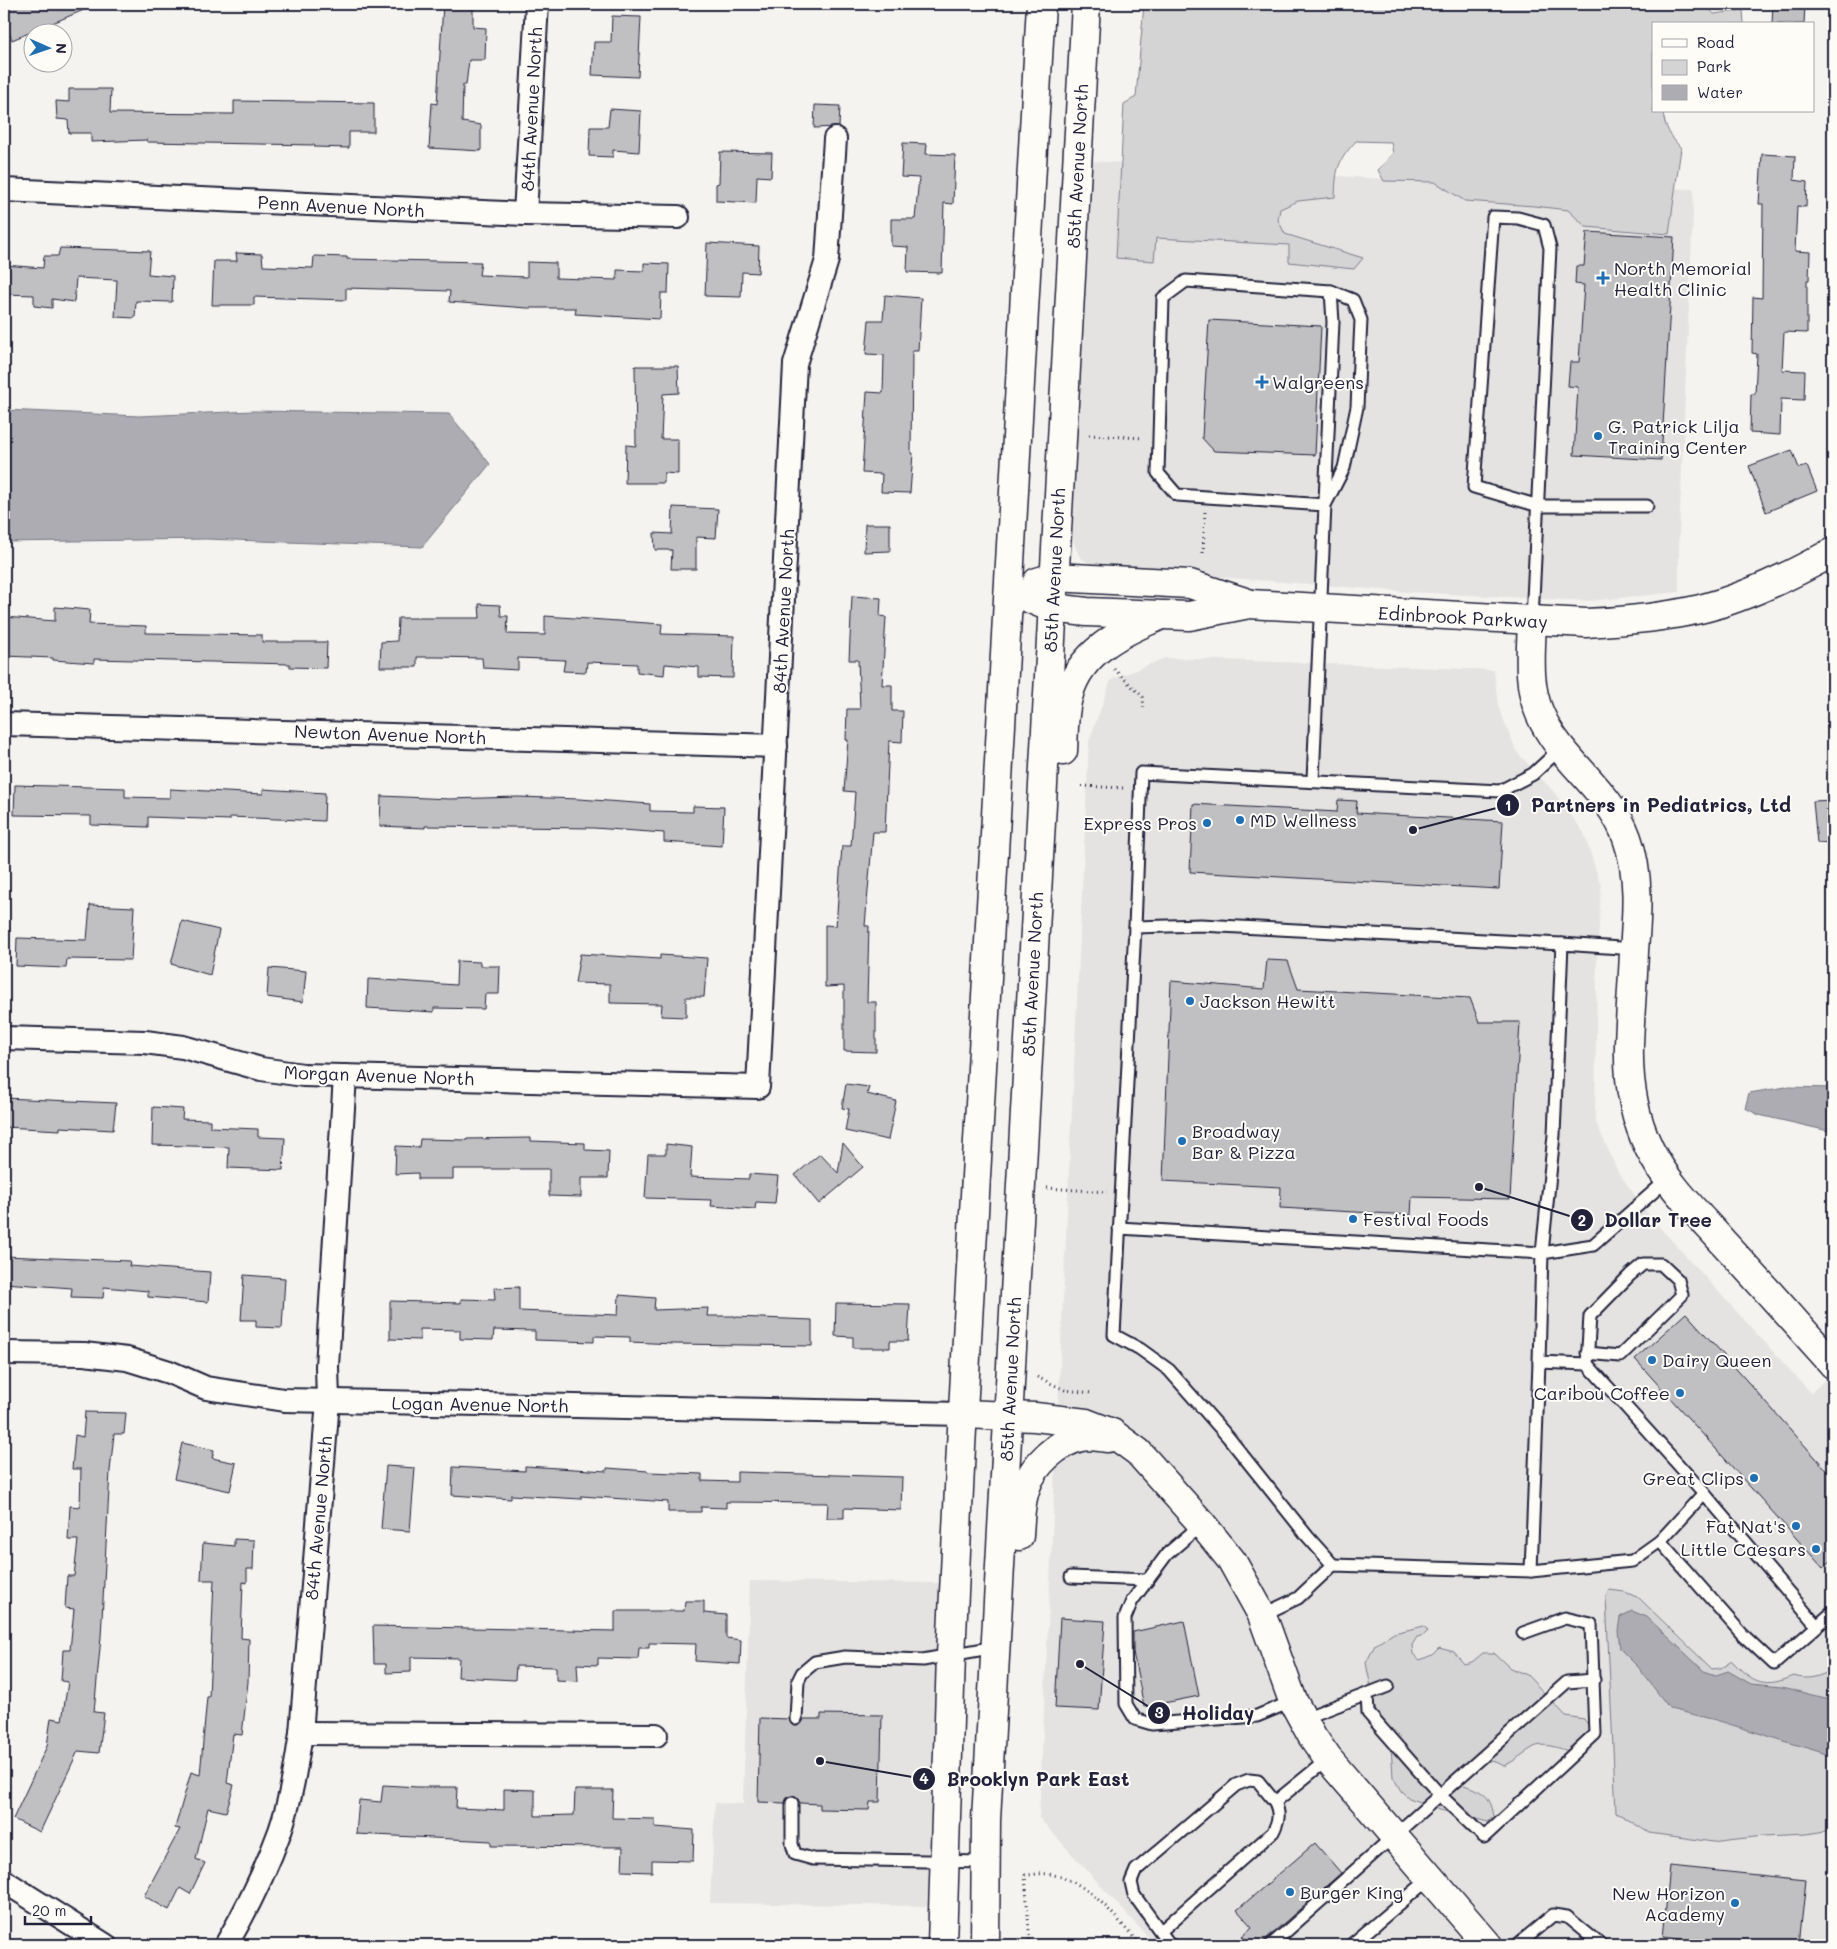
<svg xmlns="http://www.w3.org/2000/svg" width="1837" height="1949" font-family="Mali,sans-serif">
  <rect width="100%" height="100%" fill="#f4f3ef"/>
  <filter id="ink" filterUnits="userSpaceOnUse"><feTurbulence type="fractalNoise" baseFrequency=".02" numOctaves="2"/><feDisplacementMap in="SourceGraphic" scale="10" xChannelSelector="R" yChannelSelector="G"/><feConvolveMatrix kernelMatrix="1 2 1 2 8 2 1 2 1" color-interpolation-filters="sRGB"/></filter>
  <g filter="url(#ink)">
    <g fill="#e4e3e2">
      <path d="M1091,161L1435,182L1694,189L1679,536V592L1590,601L1408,592L1094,567L1080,557L1072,539Z"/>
      <path d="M1165,658L1494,670L1498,706L1517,752L1553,791L1584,833L1601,886L1597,965L1595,1120L1618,1172L1653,1220L1811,1393L1833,1372V1945H1155L1039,1818L1089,741L1111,680Z"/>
      <path d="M750,1581L940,1583L929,1906L710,1903L715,1803L743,1804Z"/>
    </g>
    <g fill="#d5d4d5" stroke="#7c7b88">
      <path d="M1144,4H1704L1714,14L1743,10L1744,24H1653V111H1663C1664,127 1671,137 1681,148L1669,234L1586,227L1568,210L1534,206L1465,201L1435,182L1384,181L1378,170L1393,153L1391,142L1356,141C1337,162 1336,169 1335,197L1298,201L1280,209L1278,220L1285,234L1363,258L1354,269L1289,262V245L1156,238L1154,261L1116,258L1124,104L1136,97Z"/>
      <path d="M1609,1590L1625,1592L1639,1598L1712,1669L1721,1668L1732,1661C1754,1684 1765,1688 1794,1676C1808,1681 1820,1676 1833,1670V1830L1807,1834L1763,1836L1713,1842L1649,1833L1616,1812L1606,1597Z"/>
      <path d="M1424,1626L1428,1631L1424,1635L1417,1637L1412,1645L1413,1654L1420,1660L1432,1655L1439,1648L1454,1652L1464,1664L1472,1662L1483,1653H1494L1510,1668L1527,1675L1566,1716L1584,1719L1589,1726L1587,1744L1581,1755C1569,1752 1546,1741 1534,1747C1523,1753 1515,1761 1504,1766C1485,1754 1476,1767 1461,1779L1464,1785C1484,1792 1490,1795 1494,1816L1488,1822L1440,1810L1409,1798L1401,1791L1393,1777L1391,1746L1384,1725L1376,1712L1366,1663L1375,1645L1394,1633Z"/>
    </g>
    <g fill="#acacb2" stroke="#757582">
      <path d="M4,410L139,416L253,411L449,414L490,464L422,547L206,539L4,542Z"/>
      <path d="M1786,1087L1833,1088V1132L1759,1115L1745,1108L1749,1093Z"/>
      <path d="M1632,1611L1647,1617L1704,1671L1716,1675L1728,1671L1751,1684L1782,1687L1833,1700V1756L1716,1720L1670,1709L1638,1667L1620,1649L1618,1631L1620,1617Z"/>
    </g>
    <g fill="#c0bfc2" stroke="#22223b">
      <path d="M14,4H98L12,40L4,20V8Z"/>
      <path d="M443,4H473V27L486,28L485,60H469L466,85H463L462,122L481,125V151L429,148L432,103L437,104Z"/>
      <path d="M1773,4H1805L1804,24H1772Z"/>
      <path d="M612,16L641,17L638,77L592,75L594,42H611Z"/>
      <path d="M69,89H111L110,113L234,114V101L374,103V132H349V148L315,147V145L147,142V140L91,142V133H69L68,120L57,119L56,101L69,102Z"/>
      <path d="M815,105L840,106L839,127L814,128Z"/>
      <path d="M610,109L641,111L639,152L613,150V157L589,156L590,127H608Z"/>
      <path d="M903,143L927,144L926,154L955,155L953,204L944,203L942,273L907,272L908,247L891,246V219H915L919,178L901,177Z"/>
      <path d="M720,152L772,153L771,177L757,176L756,203L716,201V184L719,183Z"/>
      <path d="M1762,154L1795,156L1794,180L1807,182L1806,207L1797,206L1795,251L1810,252L1809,280H1807V333L1784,332L1782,370L1805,371L1804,400L1781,399L1780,435L1750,433L1751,394H1755L1757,354L1752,353L1753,297L1762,298L1763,204H1759Z"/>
      <path d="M1587,232L1674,237L1661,460L1574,455L1578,387L1568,386L1570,362H1579L1584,285L1575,284L1576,266H1584Z"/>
      <path d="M707,243L759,246L758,273L742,272L741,297L705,296Z"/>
      <path d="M60,248L150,251L148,274L173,276L172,302L136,301L135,318L115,317L117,280L76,278L74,302L52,299V308L34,306V295L4,294V265L43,268L44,256H58Z"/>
      <path d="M236,253L262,254L263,266L313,268L314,256L347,257V259L481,262L479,275L527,277V262L556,263V278L617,280V270L644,271V263L669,264L668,293H661L660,319L575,314L576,308H527L449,302L450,291L346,288V300L254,297V305H212L214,261H237Z"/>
      <path d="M885,295L921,298L918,351H912L911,453H913L910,493L881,492L882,474L862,473L867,392L883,393L884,355L866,354L869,320H883Z"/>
      <path d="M1209,320L1321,326L1315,455L1214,451L1202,438Z"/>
      <path d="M635,366H678L679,393L663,394L661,439H678V474L664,473V483H625L626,445L636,446Z"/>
      <path d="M1792,450L1799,468L1807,466L1817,491L1766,512L1749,466Z"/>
      <path d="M673,507L718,509L716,538L696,537V569H671L672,550H655L654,533L672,534Z"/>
      <path d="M865,524H890V551L864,552Z"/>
      <path d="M852,596L881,598L880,616L886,617L882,685H892V711H903L902,742L889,741L885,832H873L865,926H869L867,1002H876V1052L844,1051V986L825,987V925L836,926L842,846H851L855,792L844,791L848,740H846L847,709H860L858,660H849Z"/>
      <path d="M479,604L500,605L501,616H508L507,634L545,635V616L662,624L661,634L734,636L733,678L699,677V667L665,664L664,675L637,672V664L587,662L586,672L563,671L565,660L518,658V670L483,668L482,658L438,657H417V667H380L381,642L397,641L398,618H480Z"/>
      <path d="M55,607L90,610L89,624L146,626V633L262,635V642H327L326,668L290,667V664L94,659V663L53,660V658L4,656V617L55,621Z"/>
      <path d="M15,785L125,788V797L170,798V789L263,794V789L325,793L324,821L230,817V820L148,817V827L91,825V816L14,815Z"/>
      <path d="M381,796L450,799L518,797L579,799L650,804V811L693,812V806L724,807L722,846L664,842V833L594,828L425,826V828L380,826Z"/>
      <path d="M1338,800L1357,801L1356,813L1503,821L1499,889L1190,872L1193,804L1337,812Z"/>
      <path d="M1833,800V842L1817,843L1813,801Z"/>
      <path d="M90,905L134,907L131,960L67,959L66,968L16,966L17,938L87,940Z"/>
      <path d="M182,921L219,930L210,975L171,964Z"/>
      <path d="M580,954L660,959V955L707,958L704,997H686V1017L661,1016L662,1004L610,1003V984L575,983Z"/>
      <path d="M1267,960L1288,961L1298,989L1470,998L1479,1022H1520L1510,1199L1412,1197L1411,1215L1280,1208L1281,1187L1163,1181L1171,981L1264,989Z"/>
      <path d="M457,961L480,962V966H500L499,994H485L484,1009L434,1008V1012L367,1008L368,979L456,985Z"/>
      <path d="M269,968L306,971L303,1002L267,997Z"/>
      <path d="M846,1084L869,1087L867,1094L896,1101L888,1140L845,1131L849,1109L842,1108Z"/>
      <path d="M4,1098L116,1103L113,1130L60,1127V1130L4,1127Z"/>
      <path d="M153,1107L183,1109L182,1119L210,1120V1127L258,1129V1137L285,1138L283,1170L228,1168L229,1147L152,1145Z"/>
      <path d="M531,1138V1141L585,1143V1150L609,1151L608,1178H581V1197L549,1196V1169H453V1179H418V1173L395,1174L396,1146L419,1147L420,1139L467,1140V1139Z"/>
      <path d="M843,1143L863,1167L819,1204L795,1175L820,1154L838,1173Z"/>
      <path d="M666,1144L692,1147L690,1177L749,1179V1174L778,1176L775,1203L756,1202L755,1209L711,1206L712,1200L645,1198L648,1154H666Z"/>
      <path d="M4,1256L130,1261L129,1266L210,1272L208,1302L148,1297V1291L104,1287L103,1298L71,1297L72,1288L4,1283Z"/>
      <path d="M244,1275L285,1278L282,1328L256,1327V1320H241Z"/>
      <path d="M519,1287V1311L618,1315L619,1295L655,1298L654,1310L708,1308L707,1316H735V1317L812,1320V1346L674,1344L630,1342V1337L594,1336V1342L535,1340V1331L494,1330L493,1340L460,1339V1330L420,1329V1340L390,1339V1301L461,1303V1299L495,1300L494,1288Z"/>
      <path d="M836,1303L910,1304L908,1341H890V1348H853V1337L835,1336Z"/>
      <path d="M1686,1313L1833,1477V1559L1823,1568L1635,1359Z"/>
      <path d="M85,1412L126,1413L124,1434H114L110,1471L101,1637L94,1712L104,1713L99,1753L78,1751L40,1832L13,1819L47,1746L51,1718L62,1720L68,1682L61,1681L63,1650H70L74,1609L65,1608L67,1576H74L78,1540H68L70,1506L80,1507L81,1469H72L75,1435L83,1437Z"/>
      <path d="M182,1443L214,1450L212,1458L236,1463L230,1491L174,1479Z"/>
      <path d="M386,1466L415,1468L410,1531L381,1529Z"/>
      <path d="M525,1466L607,1471V1468L648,1471V1472L702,1474V1481L737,1482V1472L902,1477L901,1510L844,1508V1518H827L828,1503L726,1502V1508L701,1507V1512H668V1502L581,1496V1499L511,1495V1499L452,1495L453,1467L525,1471Z"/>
      <path d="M234,1539L254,1540L253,1569H247V1583L243,1582L241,1638L249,1639L248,1682L242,1735L233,1734L227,1783L234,1785L226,1812L208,1808L196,1859L205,1863L190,1894L180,1888L169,1910L144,1896L180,1829L175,1828L191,1772L200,1775L207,1697H209L214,1580H201L203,1543L234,1546Z"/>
      <path d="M685,1601H704V1613L726,1615V1638L741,1640L740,1664L695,1661L696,1644L649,1643V1648H639L638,1659L598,1658V1665L577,1664L578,1681L556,1680V1667L516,1666L515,1680L458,1677L459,1658L411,1657V1672L386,1673V1664H374L373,1626L615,1631V1611H684Z"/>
      <path d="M1060,1618L1105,1621L1099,1710L1055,1708Z"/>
      <path d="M1184,1621L1199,1696L1144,1707L1133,1652V1632Z"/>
      <path d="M821,1714L882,1715L880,1802H870L869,1810L820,1809V1804L800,1803L798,1799L792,1796L788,1797L785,1803L758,1802L760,1718L789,1719L792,1725L796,1726L802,1723L804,1719H821Z"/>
      <path d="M383,1785L418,1787H457L456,1808L504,1810V1789L535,1790V1816L574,1815L575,1790H613L612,1818L655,1819V1827L694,1830L693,1861L652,1860V1872L622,1871L623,1847L491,1846V1841L356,1834L359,1800L381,1802Z"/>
      <path d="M1315,1843L1341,1873L1259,1945H1250L1242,1936L1252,1927L1237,1910Z"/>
      <path d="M1670,1866L1806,1880L1799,1945H1729L1663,1937Z"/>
    </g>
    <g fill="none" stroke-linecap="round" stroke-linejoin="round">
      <g stroke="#22223b" stroke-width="15">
        <g id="lane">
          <path d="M1325,501L1333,322L1331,291"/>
          <path d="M1532,620L1550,248L1544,225L1518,218L1493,217L1474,487L1539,506H1647"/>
          <path d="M1313,780L1325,505L1177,495L1158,473L1163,298L1186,281L1331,291L1353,300L1361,320L1357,407L1344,468L1325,505"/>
          <path d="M1135,927L1141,773L1500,791L1533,774L1561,748"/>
          <path d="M1668,1179L1593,1245L1542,1253L1539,1362L1587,1364L1704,1493"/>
          <path d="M1119,1228L1542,1253L1554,1135L1562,944L1635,949"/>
          <path d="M1587,1364L1590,1316L1630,1275L1643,1264H1661L1678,1280L1682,1295L1620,1356L1587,1353"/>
          <path d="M1202,1524L1167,1554L1132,1601L1125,1618L1126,1704L1135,1719L1152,1724L1257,1716L1293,1701"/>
          <path d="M1660,1541L1704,1493L1817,1626"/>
          <path d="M1333,1565L1308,1537L1228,1437L1169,1370L1140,1349L1114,1335L1135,927L1201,925L1562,944"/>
          <path d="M1531,1571L1539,1362"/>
          <path d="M1071,1577L1148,1580"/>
          <path d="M1262,1615L1298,1598L1333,1565L1531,1571L1632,1561L1660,1541L1742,1634L1774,1664L1833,1612"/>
          <path d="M1367,1694L1368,1713L1440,1795L1484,1837L1595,1734L1591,1624L1565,1618L1523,1633"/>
          <path d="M796,1719L798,1681L802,1673L815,1662L845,1657L923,1660L995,1647"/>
          <path d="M1302,1719L1388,1686"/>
          <path d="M792,1803V1844L795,1854L813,1859L985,1862"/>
          <path d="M1161,1931L1273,1832C1279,1820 1280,1814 1275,1802"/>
          <path d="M1170,1945L1134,1895L1131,1882L1136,1870L1236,1785L1249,1780L1258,1781L1275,1802L1328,1759"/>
          <path d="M1271,1945L1567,1682L1594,1680"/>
          <path d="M1351,1945L1430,1878"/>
          <path d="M1517,1945L1553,1915L1567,1917L1601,1945"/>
        </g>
      </g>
      <g stroke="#22223b" stroke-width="26">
        <g id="street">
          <path d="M4,190L525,214L678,217"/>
          <path d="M525,214L537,4"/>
          <path d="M4,724L776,746"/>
          <path d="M4,1038L145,1042L183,1047L261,1069L303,1075L758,1087L795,364L827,260L835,139"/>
          <path d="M4,1353L84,1354L127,1359L169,1372L206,1388L284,1400L963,1414"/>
          <path d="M301,1733L656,1735"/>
          <path d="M4,1881L105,1945"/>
          <path d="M226,1945C247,1909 266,1870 280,1831C291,1799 296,1766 301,1733L328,1401L327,1366L345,1076"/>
        </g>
      </g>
      <g stroke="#22223b" stroke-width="31">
        <g id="secondary">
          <path d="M1037,582L1054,577L1190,584L1248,603"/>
          <path d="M1009,590L1052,608L1087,612L1189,616L1249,604L1586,623C1624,621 1662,618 1700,609C1746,598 1792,575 1833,552"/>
          <path d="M1532,621C1531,652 1527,685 1540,714C1560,761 1609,788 1627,838C1640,874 1637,913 1634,951C1633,982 1630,1013 1629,1045C1628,1080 1633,1115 1649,1148C1666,1183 1696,1212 1722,1241C1759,1281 1796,1323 1833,1364"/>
          <path d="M1063,751C1064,733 1063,712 1069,694C1080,653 1119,633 1155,618"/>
          <path d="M963,1414L1035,1417L1086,1423L1112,1433L1138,1452L1202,1524L1232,1561L1262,1615L1293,1701L1312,1736L1328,1759L1488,1945"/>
          <path d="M1019,1536C1020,1520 1020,1503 1026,1487C1033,1465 1058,1442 1081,1437C1090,1435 1099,1437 1108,1438"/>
          <path d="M942,1945L951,1655L961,1447L1041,4"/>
          <path d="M985,1945L986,1820L1086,4"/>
        </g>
      </g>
      <g stroke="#22223b" stroke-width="3" stroke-dasharray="1 4" stroke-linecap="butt">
        <path d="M1089,435L1143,438"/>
        <path d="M1203,553L1205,512"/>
        <path d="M1114,669L1143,697L1144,711"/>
        <path d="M1082,786L1124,788"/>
        <path d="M1047,1188L1107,1192"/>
        <path d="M1037,1377L1065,1390L1092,1393"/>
        <path d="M1030,1945L1025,1875C1032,1875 1040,1873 1048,1874C1089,1880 1114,1916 1140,1945"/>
      </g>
      <use href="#lane" stroke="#fdfcf7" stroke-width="11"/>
      <use href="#street" stroke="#fdfcf7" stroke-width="22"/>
      <use href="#secondary" stroke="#fdfcf7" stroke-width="28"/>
    </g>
  </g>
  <g fill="#1f6fb2" stroke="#fdfcf7" stroke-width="2">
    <path d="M1600.5 270.5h5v5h5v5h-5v5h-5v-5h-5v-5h5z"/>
    <path d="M1259.5 374.5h5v5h5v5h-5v5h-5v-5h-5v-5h5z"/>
    <circle cx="1598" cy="436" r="5"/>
    <circle cx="1240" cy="820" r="5"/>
    <circle cx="1207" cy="823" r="5"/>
    <circle cx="1190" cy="1001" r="5"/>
    <circle cx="1182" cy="1141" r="5"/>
    <circle cx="1353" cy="1219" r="5"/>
    <circle cx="1652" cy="1360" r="5"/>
    <circle cx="1680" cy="1393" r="5"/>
    <circle cx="1754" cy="1478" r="5"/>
    <circle cx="1796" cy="1526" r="5"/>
    <circle cx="1816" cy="1549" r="5"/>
    <circle cx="1290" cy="1892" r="5"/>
    <circle cx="1735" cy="1903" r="5"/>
  </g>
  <g text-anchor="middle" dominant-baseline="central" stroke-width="4" stroke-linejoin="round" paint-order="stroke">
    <g font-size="18" fill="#22223b" stroke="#fdfcf7">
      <text transform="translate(531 109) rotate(-87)">84th Avenue North</text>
      <text transform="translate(1077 166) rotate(-87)">85th Avenue North</text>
      <text transform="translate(341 206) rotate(3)">Penn Avenue North</text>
      <text transform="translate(1054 570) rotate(-87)">85th Avenue North</text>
      <text transform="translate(783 611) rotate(-87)">84th Avenue North</text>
      <text transform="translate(1463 617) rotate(3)">Edinbrook Parkway</text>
      <text transform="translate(390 734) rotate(2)">Newton Avenue North</text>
      <text transform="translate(1032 974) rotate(-87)">85th Avenue North</text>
      <text transform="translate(379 1075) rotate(2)">Morgan Avenue North</text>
      <text transform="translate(1010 1379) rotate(-87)">85th Avenue North</text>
      <text transform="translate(480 1404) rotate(1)">Logan Avenue North</text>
      <text transform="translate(318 1518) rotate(-85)">84th Avenue North</text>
    </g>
    <g font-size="18" fill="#22223b" stroke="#fdfcf7" text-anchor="start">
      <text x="1614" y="268">North Memorial<tspan x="1614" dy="21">Health Clinic</tspan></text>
      <text x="1272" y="382">Walgreens</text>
      <text x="1608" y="426">G. Patrick Lilja<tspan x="1608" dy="21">Training Center</tspan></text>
      <text x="1250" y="820">MD Wellness</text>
      <text x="1197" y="823" text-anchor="end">Express Pros</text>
      <text x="1200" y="1001">Jackson Hewitt</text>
      <text x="1192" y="1131">Broadway<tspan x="1192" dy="21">Bar &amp; Pizza</tspan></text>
      <text x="1363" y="1219">Festival Foods</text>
      <text x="1662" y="1360">Dairy Queen</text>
      <text x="1670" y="1393" text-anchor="end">Caribou Coffee</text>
      <text x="1744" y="1478" text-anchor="end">Great Clips</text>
      <text x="1786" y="1526" text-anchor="end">Fat Nat's</text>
      <text x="1806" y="1549" text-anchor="end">Little Caesars</text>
      <text x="1300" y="1892">Burger King</text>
      <text x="1725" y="1893" text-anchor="end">New Horizon<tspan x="1725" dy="21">Academy</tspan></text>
    </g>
  </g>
  <path fill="none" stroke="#22223b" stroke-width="2" d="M1413 830L1508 805M1479 1187L1582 1220M1080 1664L1159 1713M820 1761L924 1779"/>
  <g fill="#22223b" stroke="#fdfcf7" stroke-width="2">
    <circle cx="1413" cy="830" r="5"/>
    <circle cx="1479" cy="1187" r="5"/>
    <circle cx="1080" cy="1664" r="5"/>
    <circle cx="820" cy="1761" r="5"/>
    <circle cx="1508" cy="805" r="12"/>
    <circle cx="1582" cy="1220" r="12"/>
    <circle cx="1159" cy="1713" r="12"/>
    <circle cx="924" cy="1779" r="12"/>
  </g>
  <g font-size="15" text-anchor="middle" font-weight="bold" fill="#fff">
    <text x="1508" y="811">1</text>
    <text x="1582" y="1226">2</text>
    <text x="1159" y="1718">3</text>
    <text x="924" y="1784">4</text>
  </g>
  <g font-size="19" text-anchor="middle" font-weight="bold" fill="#22223b" stroke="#fdfcf7" stroke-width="4" stroke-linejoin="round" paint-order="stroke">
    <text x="1661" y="812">Partners in Pediatrics, Ltd</text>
    <text x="1658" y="1227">Dollar Tree</text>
    <text x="1218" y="1720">Holiday</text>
    <text x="1038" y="1786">Brooklyn Park East</text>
  </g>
  <rect width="1837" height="1949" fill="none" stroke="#fdfcf7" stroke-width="20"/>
  <rect x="10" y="10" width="1817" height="1929" fill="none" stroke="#22223b" stroke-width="2" filter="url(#ink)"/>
  <rect x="1652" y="22" width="162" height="90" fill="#fdfcf7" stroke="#a5a5ac"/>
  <rect x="1662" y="39" width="25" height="8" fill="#fdfcf7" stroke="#a5a5ac"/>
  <text x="1697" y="48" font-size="15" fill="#22223b">Road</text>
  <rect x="1662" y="60" width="25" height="15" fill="#d5d4d5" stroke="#a5a5ac"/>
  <text x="1697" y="72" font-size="15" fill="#22223b">Park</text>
  <rect x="1662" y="85" width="25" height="15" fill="#acacb2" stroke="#a5a5ac"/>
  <text x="1697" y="98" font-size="15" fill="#22223b">Water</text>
  <g transform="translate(48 48) rotate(92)"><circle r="24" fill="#fdfcf7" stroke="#a5a5ac"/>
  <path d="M0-4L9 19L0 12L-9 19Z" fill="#1f6fb2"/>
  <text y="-8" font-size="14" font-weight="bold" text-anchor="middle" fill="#22223b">N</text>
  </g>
  <path d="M25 1916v8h66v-8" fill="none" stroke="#22223b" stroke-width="2.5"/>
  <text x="32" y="1916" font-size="15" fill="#22223b" stroke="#fdfcf7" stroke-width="4" paint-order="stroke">20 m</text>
</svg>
